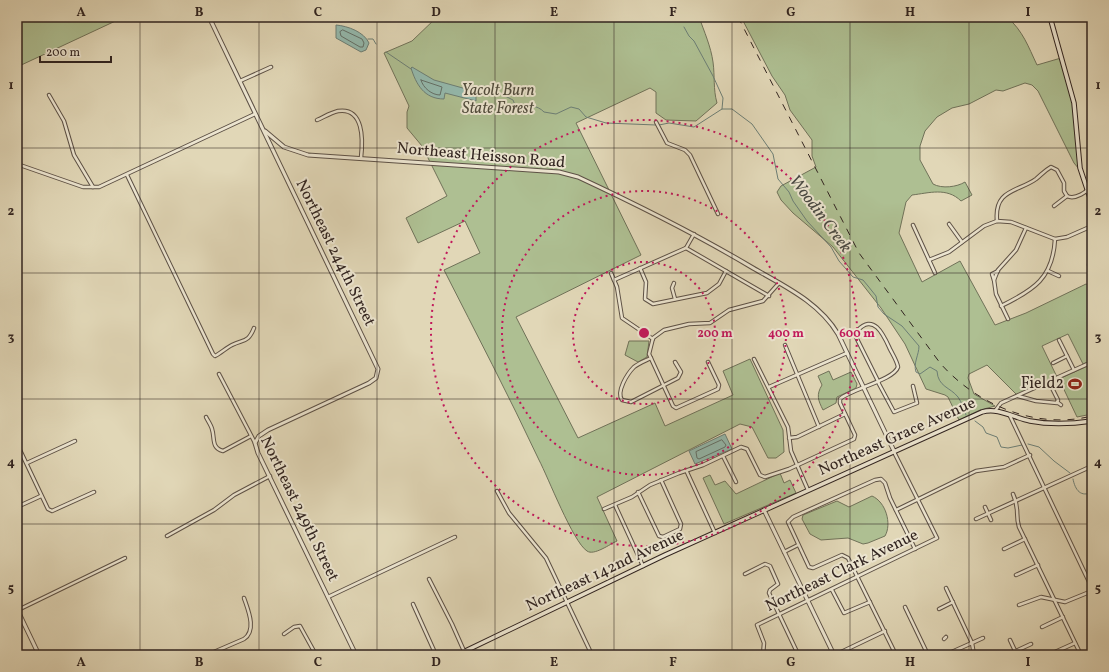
<svg xmlns="http://www.w3.org/2000/svg" width="1109" height="672" font-family="Vollkorn,serif">
  <rect width="100%" height="100%" fill="#e1d7b7"/>
  <filter id="stains"><feTurbulence type="fractalNoise" baseFrequency=".005" numOctaves="4"/><feColorMatrix values="0 0 0 0 .2 0 0 0 0 .09 0 0 0 0 .02 0 0 0 .5 -.17"/></filter>
  <radialGradient id="worn" r=".72"><stop offset=".6" stop-color="#630" stop-opacity="0"/><stop offset="1" stop-color="#630" stop-opacity=".3"/></radialGradient>
  <g fill="#aebf92" stroke="#707259">
    <path d="M17,17H124L17,67Z"/>
    <path d="M437,17H699C704,31 711,47 713,62C715,76 713,89 717,103L696,121L666,120L656,113V92L650,88L576,123L641,255L516,317L578,438L655,403L665,426L733,395L723,371L750,359L783,430L784,452L776,458H768L752,427L740,424L597,497L617,541C610,544 594,556 587,551C573,542 548,477 539,460C509,396 476,333 444,270L480,253L465,221L418,243L406,218L447,196L422,146L407,128V112L409,106L384,53L412,41Z"/>
    <path d="M741,17H1007C1023,31 1028,46 1037,65L1061,58L1073,102L1079,169L1074,163L1038,91L1032,85L1025,83L1003,91L996,90L969,104L952,108L937,117L925,131L920,146V160L933,184C942,189 957,187 965,182L972,195L961,201C947,187 929,193 912,195L906,202L899,233L922,282L960,261L995,325L1026,313L1086,284L1092,286V360L1083,364L1068,334L1042,346L1057,377L1017,395L987,365L969,374L968,378L974,394L995,406L980,410L959,420L948,397L945,395L926,389L905,344L881,308L833,247L793,213L781,200L777,192L781,186L816,167L812,156V140L790,110L785,95L772,76Z"/>
    <path d="M629,341H649L647,357L638,362L625,355Z"/>
    <path d="M1092,364V414L1077,417L1059,379Z"/>
    <path d="M829,371L833,380L851,372L857,384L856,388L837,397L836,403L823,410C818,400 816,395 822,385L818,376Z"/>
    <path d="M780,473L784,483L790,480L796,493L724,524L703,478L710,475L715,485L725,481L736,494Z"/>
    <path d="M872,496C886,502 892,524 885,536L868,543L863,544L848,538L821,540L810,534L802,519L803,515L837,501L849,507Z"/>
  </g>
  <g fill="#94baae" stroke="#6c7e75">
    <path d="M336,25C348,26 364,32 369,43L366,50L361,52L336,38Z"/>
    <path d="M412,67L434,80L470,90L476,94V101L445,93L444,99C424,99 416,84 411,68Z"/>
    <path d="M725,434L732,449L695,464L689,451Z"/>
  </g>
  <g fill="none" stroke-linecap="round" stroke-linejoin="round">
    <g stroke="#626f67" stroke-width="1">
      <path d="M343,30L362,39L364,43L363,47H360L341,36L340,32Z"/>
      <path d="M421,80L442,87L440,95C432,95 423,88 421,80Z"/>
      <path d="M722,440L726,445L725,447L699,459L697,458L696,452Z"/>
    </g>
    <g stroke="#6c7e75" stroke-width="1">
      <path d="M684,27L689,36L694,41L713,76L723,98L722,109"/>
      <path d="M368,39H373L376,44"/>
      <path d="M386,52L411,69"/>
      <path d="M472,92L485,86L513,100L515,105C524,104 538,105 544,112L556,114L571,107L579,109L586,117L606,123L656,125"/>
      <path d="M659,125L669,123L694,127L722,109H732L752,124L773,154L778,179L789,192L793,201L807,221L831,247L839,261L853,277L863,280L868,286L876,296L878,307L884,314L902,326L919,346C919,355 913,363 916,372L920,374L930,367L937,371C938,387 950,387 958,397C962,403 964,409 966,415"/>
      <path d="M975,421L983,427L986,433L997,437L1001,447L1008,448L1022,445"/>
      <path d="M1028,444L1039,447L1054,461L1070,473"/>
      <path d="M1073,479C1075,490 1081,498 1092,492"/>
    </g>
    <g stroke="#5d5146" stroke-width="4.5">
      <g id="minor">
        <path d="M240,81L271,67"/>
        <path d="M49,95L64,121L74,155L93,187"/>
        <path d="M317,120C324,117 330,113 338,111C364,107 363,140 361,158"/>
        <path d="M656,122L667,143L685,150L690,155L718,214"/>
        <path d="M17,164L83,187H99L255,114"/>
        <path d="M127,175L213,354L215,356C221,353 226,348 232,345C244,339 248,343 254,328"/>
        <path d="M1067,196C1075,200 1088,192 1092,184"/>
        <path d="M1054,206L1067,196"/>
        <path d="M997,221C994,189 1018,192 1036,179C1042,174 1044,171 1051,167L1057,170L1064,183V191L1067,196"/>
        <path d="M949,224L962,242"/>
        <path d="M913,225L935,273"/>
        <path d="M686,248L769,296"/>
        <path d="M929,260L949,252L984,226L997,221L1011,222L1055,239L1067,237L1092,226"/>
        <path d="M1089,265L1092,264"/>
        <path d="M640,268L646,282L645,299L653,304L707,293L719,284L726,271"/>
        <path d="M1048,271L1059,276"/>
        <path d="M611,273L617,287L622,318L653,339"/>
        <path d="M614,280L686,248L694,234"/>
        <path d="M994,280L992,274L998,271"/>
        <path d="M674,283L672,288L675,299"/>
        <path d="M1001,306C1034,290 1053,278 1055,239"/>
        <path d="M1008,319L996,294L994,280L998,270L1016,250L1026,228"/>
        <path d="M1059,340L1074,370"/>
        <path d="M785,345L819,427"/>
        <path d="M651,358C645,361 639,363 634,367C627,374 616,392 622,400L631,402L678,378L681,372L675,362"/>
        <path d="M754,359L788,427L791,451L808,490"/>
        <path d="M708,362L719,385L718,389L676,408L673,406L649,354L653,338L664,330L689,324L710,323L729,310L763,301L779,283"/>
        <path d="M1053,363L1067,356"/>
        <path d="M219,374L255,443"/>
        <path d="M769,387L847,353"/>
        <path d="M1018,396L1036,401L1057,403L1058,400L1049,382"/>
        <path d="M1057,402L1061,405"/>
        <path d="M995,411L1001,403L1092,362"/>
        <path d="M1010,416L1092,588"/>
        <path d="M206,417C208,421 211,425 212,429C215,438 211,448 223,451L251,436"/>
        <path d="M789,438L797,437L845,414"/>
        <path d="M19,448L48,509L52,511L94,492"/>
        <path d="M723,456L736,482"/>
        <path d="M27,463L75,441"/>
        <path d="M686,470L715,533"/>
        <path d="M497,491L509,513L546,558L592,655"/>
        <path d="M638,492L659,536L663,537L680,529L681,524L661,480"/>
        <path d="M1013,494C1020,509 1015,514 1019,527L1081,655"/>
        <path d="M615,505L643,566"/>
        <path d="M17,507L41,496"/>
        <path d="M985,507L991,520"/>
        <path d="M604,509L632,497L650,485L679,473L703,465L741,447L747,449L760,475L765,477L789,469L854,439L855,435L840,403V399C851,389 894,380 898,367C897,361 893,355 890,349C884,336 874,312 857,331L856,337L878,381L879,384L894,412L917,403L913,386"/>
        <path d="M896,510L976,471L1004,467L1030,455"/>
        <path d="M1091,517L1092,520"/>
        <path d="M976,519L1092,466"/>
        <path d="M167,536L214,510L234,495L270,476"/>
        <path d="M1004,549L1025,539"/>
        <path d="M784,552L798,545"/>
        <path d="M745,574L765,564L770,566L778,584L770,590L769,593L797,652"/>
        <path d="M1016,575L1038,565"/>
        <path d="M429,579L452,624L464,651"/>
        <path d="M946,588L972,643L974,655"/>
        <path d="M832,590L844,613L870,602"/>
        <path d="M328,597L455,537"/>
        <path d="M413,604L436,655"/>
        <path d="M1019,605L1041,597L1065,602L1092,591"/>
        <path d="M905,607L928,655"/>
        <path d="M939,609L953,602"/>
        <path d="M18,610L125,558"/>
        <path d="M1042,627L1063,617"/>
        <path d="M284,634L294,627L300,626L316,655"/>
        <path d="M944,639L946,637"/>
        <path d="M1010,640L1017,655"/>
        <path d="M1055,652L1075,643"/>
        <path d="M207,655L244,639C257,630 248,610 244,598"/>
        <path d="M763,655L764,643L757,625L937,538L894,452"/>
        <path d="M835,655L885,631"/>
        <path d="M896,655L848,558L842,555L813,568L809,567L788,522L793,517L875,480L881,479L885,483L890,498L915,549"/>
        <path d="M945,655L983,638"/>
        <path d="M1007,655L1031,644"/>
      </g>
    </g>
    <g stroke="#5d5146" stroke-width="5">
      <g id="tertiary">
        <path d="M209,17L378,369L376,378L369,383L268,430L259,436L255,443L258,453L356,655"/>
        <path d="M265,131L284,147L308,155L559,172L578,177C638,205 696,234 753,268C784,286 819,302 838,334L894,451"/>
        <path d="M764,510L834,655"/>
        <path d="M17,609L39,655"/>
      </g>
    </g>
    <g stroke="#312420" stroke-width="5.5">
      <g id="secondary">
        <path d="M1050,17L1074,103L1080,168L1092,204"/>
        <path d="M457,655L665,555L982,412C998,407 1014,418 1030,421C1051,425 1071,424 1092,421"/>
      </g>
    </g>
    <use href="#minor" stroke="#ece5d0" stroke-width="2.5"/>
    <use href="#tertiary" stroke="#ece5d0" stroke-width="3"/>
    <use href="#secondary" stroke="#ece5d0" stroke-width="3.5"/>
    <path stroke="#312420" stroke-width="1" stroke-dasharray="7 7" stroke-linecap="butt" d="M738,17L859,253L940,363C977,405 1036,430 1092,416"/>
  </g>
  <path fill="none" stroke="#312420" stroke-width="1" stroke-opacity="0.55" d="M140,17V655M259,17V655M377,17V655M495,17V655M614,17V655M732,17V655M850,17V655M969,17V655M17,148H1092M17,273H1092M17,399H1092M17,524H1092"/>
  <g fill="none" stroke="#c2185b" stroke-width="2" stroke-dasharray="2 4">
    <circle cx="644" cy="333" r="71"/>
    <circle cx="644" cy="333" r="142"/>
    <circle cx="644" cy="333" r="213"/>
  </g>
  <defs>
    <g id="stadium-bare" transform="scale(1.08)"><path d="M0-5a6.5 5 0 1 0 0 10a6.5 5 0 1 0 0-10ZM-3.5-1.8h7v3.6h-7Z" fill="#8f2418" stroke="#ece5d0" stroke-width="2.5" paint-order="stroke"/></g>
  </defs>
  <g fill-rule="evenodd">
    <use href="#stadium-bare" x="1075" y="384"/>
  </g>
  <g text-anchor="middle" dominant-baseline="central" stroke-width="4" stroke-linejoin="round" paint-order="stroke">
    <g font-size="16" font-style="italic" fill="#504b3c" stroke="#ece5d0">
      <text x="498" y="91">Yacolt Burn<tspan x="498" dy="18">State Forest</tspan></text>
    </g>
    <g font-size="16" fill="#312420" stroke="#ece5d0">
      <text transform="translate(481 156) rotate(5)">Northeast Heisson Road</text>
      <text transform="translate(335 253) rotate(64)">Northeast 244th Street</text>
      <text transform="translate(897 437) rotate(-24)">Northeast Grace Avenue</text>
      <text transform="translate(299 509) rotate(64)">Northeast 249th Street</text>
      <text transform="translate(605 571) rotate(-25)">Northeast 142nd Avenue</text>
      <text transform="translate(842 571) rotate(-26)">Northeast Clark Avenue</text>
    </g>
    <g font-size="16" fill="#312420" stroke="#ece5d0" text-anchor="end">
      <text x="1064" y="384">Field2</text>
    </g>
    <g font-size="17" font-style="italic" fill="#4a4a44" stroke="#ece5d0">
      <text transform="translate(820 214) rotate(53)">Woodin Creek</text>
    </g>
  </g>
  <circle cx="644" cy="333" r="6" fill="#c2185b" stroke="#ece5d0" stroke-width="2"/>
  <g font-size="12" text-anchor="middle" font-weight="bold" fill="#c2185b" stroke="#ece5d0" stroke-width="4" stroke-linejoin="round" paint-order="stroke">
    <text x="715" y="337">200 m</text>
    <text x="786" y="337">400 m</text>
    <text x="857" y="337">600 m</text>
  </g>
  <rect width="1109" height="672" fill="none" stroke="#e1d7b7" stroke-width="44"/>
  <path d="M40 56v6h71v-6" fill="none" stroke="#312420" stroke-width="2"/>
  <text x="46" y="56" font-size="12" fill="#312420" stroke="#ece5d0" stroke-width="3" paint-order="stroke">200 m</text>
  <rect x="22" y="22" width="1065" height="628" fill="none" stroke="#312420" stroke-width="1.5"/>
  <g font-size="13" text-anchor="middle" font-weight="bold" fill="#312420">
    <text x="81" y="16">A</text>
    <text x="199" y="16">B</text>
    <text x="318" y="16">C</text>
    <text x="436" y="16">D</text>
    <text x="554" y="16">E</text>
    <text x="673" y="16">F</text>
    <text x="791" y="16">G</text>
    <text x="910" y="16">H</text>
    <text x="1028" y="16">I</text>
    <text x="11" y="89">1</text>
    <text x="1098" y="89">1</text>
    <text x="11" y="215">2</text>
    <text x="1098" y="215">2</text>
    <text x="11" y="341">3</text>
    <text x="1098" y="341">3</text>
    <text x="11" y="466">4</text>
    <text x="1098" y="466">4</text>
    <text x="11" y="592">5</text>
    <text x="1098" y="592">5</text>
    <text x="81" y="666">A</text>
    <text x="199" y="666">B</text>
    <text x="318" y="666">C</text>
    <text x="436" y="666">D</text>
    <text x="554" y="666">E</text>
    <text x="673" y="666">F</text>
    <text x="791" y="666">G</text>
    <text x="910" y="666">H</text>
    <text x="1028" y="666">I</text>
  </g>
  <rect width="100%" height="100%" filter="url(#stains)"/>
  <rect width="100%" height="100%" fill="url(#worn)"/>
</svg>
